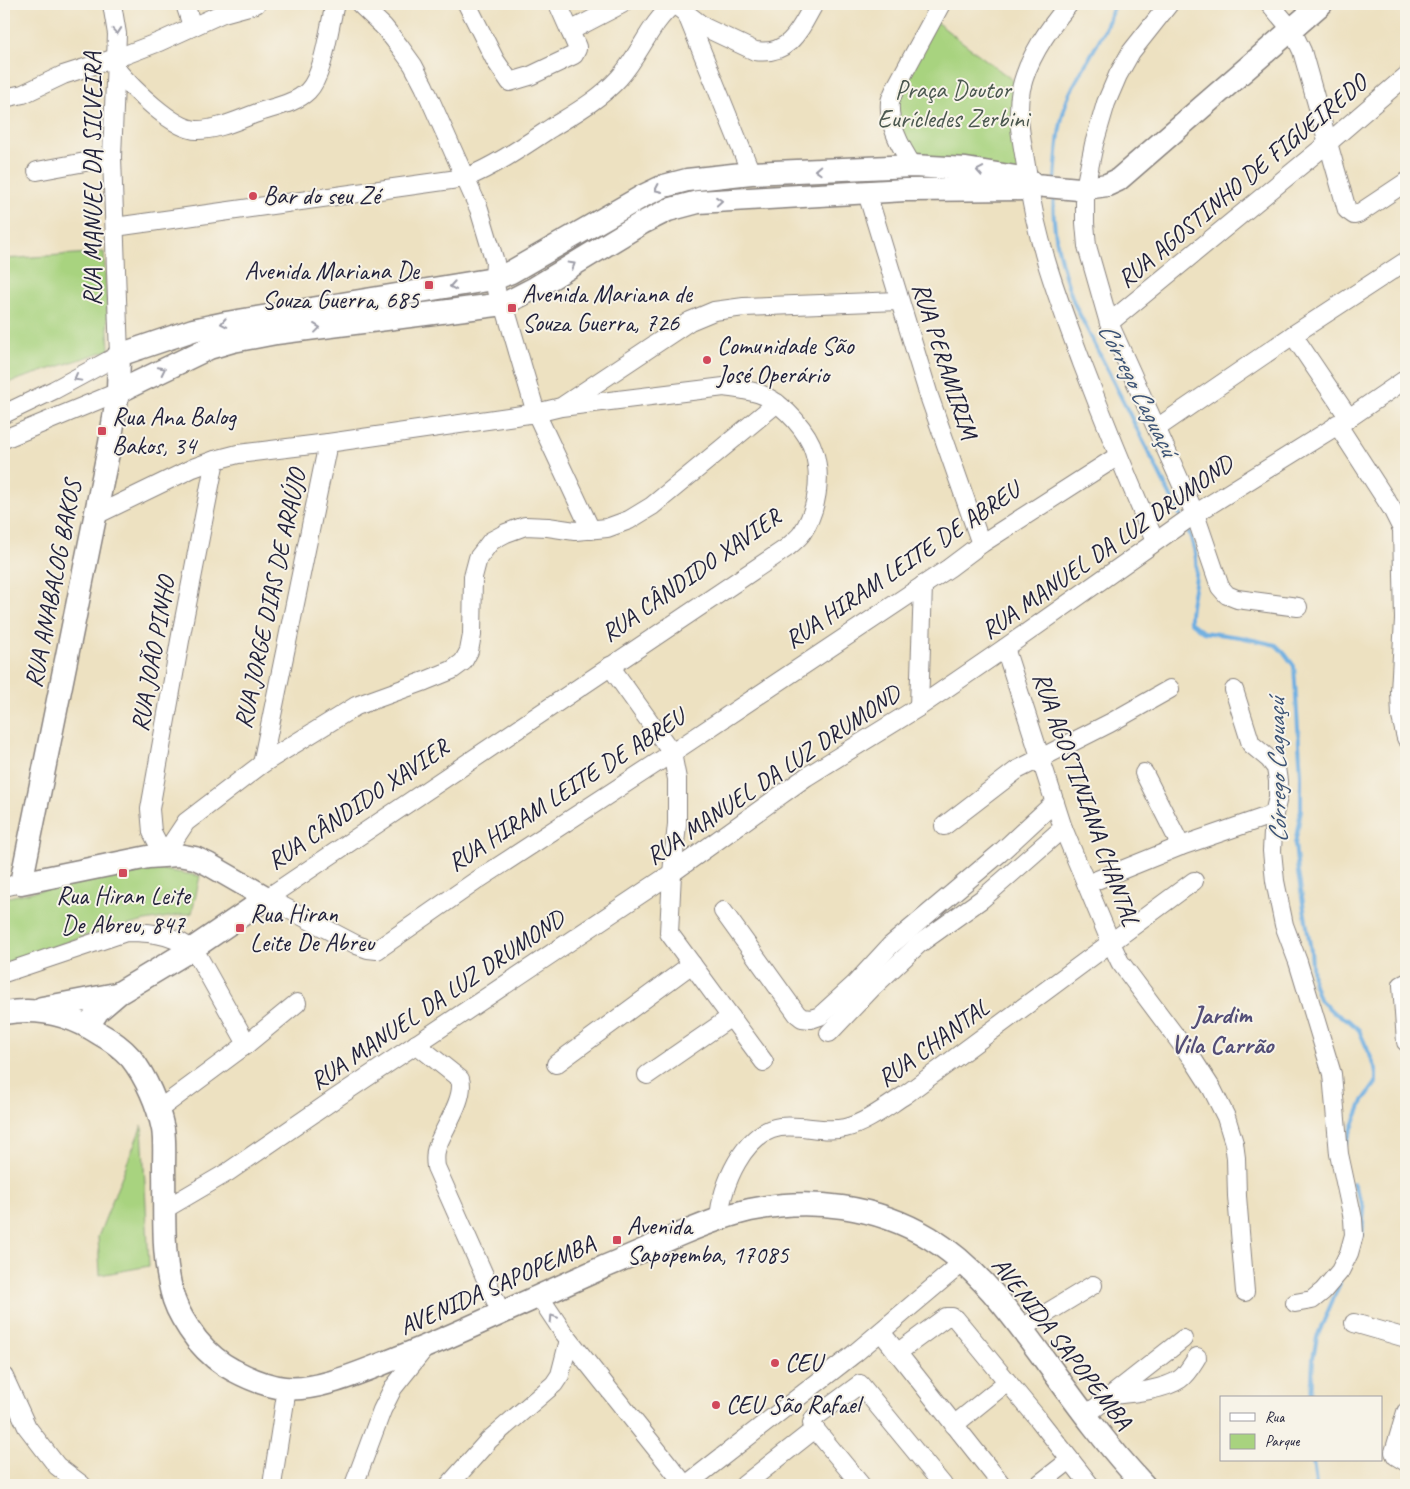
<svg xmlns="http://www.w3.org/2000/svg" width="1410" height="1489" font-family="Caveat,sans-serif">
  <rect width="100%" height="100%" fill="#f7f3e8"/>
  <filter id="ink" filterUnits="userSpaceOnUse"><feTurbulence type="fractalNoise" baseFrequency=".02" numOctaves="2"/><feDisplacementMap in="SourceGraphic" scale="10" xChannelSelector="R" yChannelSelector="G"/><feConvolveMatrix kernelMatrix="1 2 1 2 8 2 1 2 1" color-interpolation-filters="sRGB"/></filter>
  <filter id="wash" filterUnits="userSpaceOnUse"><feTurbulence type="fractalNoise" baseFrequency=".0096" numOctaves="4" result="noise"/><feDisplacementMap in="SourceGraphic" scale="20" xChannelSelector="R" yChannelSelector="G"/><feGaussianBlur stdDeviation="1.12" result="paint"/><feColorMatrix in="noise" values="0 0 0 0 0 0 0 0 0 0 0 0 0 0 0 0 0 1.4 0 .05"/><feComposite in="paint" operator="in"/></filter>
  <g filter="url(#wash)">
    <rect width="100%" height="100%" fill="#ede1c1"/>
    <g fill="#a8d37f" stroke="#657a5d">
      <path d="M936,22L1019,85L1026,177L914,162L893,108Z"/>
      <path d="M104,252L109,350L4,384V259Z"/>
      <path d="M146,867L200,876L192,913L145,921L85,936L4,963V898Z"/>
      <path d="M142,1125L149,1266L100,1275L98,1237Z"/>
    </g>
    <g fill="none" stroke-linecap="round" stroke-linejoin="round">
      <g stroke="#6daee1" stroke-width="4">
        <path d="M1055,180C1057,152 1058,120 1070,93C1084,63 1106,36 1114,4"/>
        <path d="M1054,195C1051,231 1062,269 1074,303L1181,517"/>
        <path d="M1186,526C1193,540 1198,559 1196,575C1195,591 1189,605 1190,622L1203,632L1240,637L1276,645L1285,654L1294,666L1301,775V809L1295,844L1298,873L1311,951L1313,982L1319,999L1334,1013L1348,1020L1359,1030L1376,1069V1083L1363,1101L1346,1143"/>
        <path d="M1353,1183L1364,1208L1362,1236"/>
        <path d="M1311,1398L1313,1358L1317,1337L1340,1283"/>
        <path d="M1313,1460L1316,1485"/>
      </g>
    </g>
  </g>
  <g filter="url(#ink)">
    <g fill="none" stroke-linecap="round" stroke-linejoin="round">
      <g stroke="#88827e" stroke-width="20">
        <g id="minor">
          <path d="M185,4L192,26"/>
          <path d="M360,4L384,27L400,47L413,65L424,86L479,209L495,262L494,279L499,305"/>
          <path d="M467,4L495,60L510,82L530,76L574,55L577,49V47L570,31"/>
          <path d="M558,4L570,31L622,4"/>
          <path d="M674,4L704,27L755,51C790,56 800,29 814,4"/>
          <path d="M1069,4C1049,28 1028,57 1021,89C1015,120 1024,148 1028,179C1036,242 1060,304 1082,363C1105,423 1129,482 1155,541"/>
          <path d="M1169,4L1131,52L1118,75L1106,103L1094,144L1085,188V223L1087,246L1109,323L1195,514L1220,587L1227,595L1237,599L1298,607"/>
          <path d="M1270,4L1292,30L1302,51L1347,210L1354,215L1358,214L1406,182"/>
          <path d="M687,15L751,173"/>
          <path d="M116,69C131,87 174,130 197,130C218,130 240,119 260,112C275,107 296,103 308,91C324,75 329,26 335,4"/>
          <path d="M4,98L23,94L63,75L125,55L159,42L223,13L256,4"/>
          <path d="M913,166C901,148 888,125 890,102C891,97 894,92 896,87L941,4"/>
          <path d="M37,171L112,157"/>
          <path d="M867,193L929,396L981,544"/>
          <path d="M115,227L465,178C495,166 524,146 551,128C575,113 600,99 619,78C640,55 650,23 674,4"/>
          <path d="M504,304L536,413L591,530"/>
          <path d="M1109,323L1328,143L1406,76"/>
          <path d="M1293,335L1349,418"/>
          <path d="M564,405L690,321L714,311L744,307L899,301"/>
          <path d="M4,414L54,390L119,355L112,157L117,34L112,4"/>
          <path d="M1337,424L1392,509L1402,529L1404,619L1400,692L1401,717L1406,738"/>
          <path d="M1157,428L1293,335L1406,261"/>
          <path d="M4,439L118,392"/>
          <path d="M215,460L181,635L150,809L152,832L164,855L186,822L262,764L356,706L425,681L452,670L463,662L469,651L472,635L473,577L478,558L491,541L506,533L525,526L548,527L575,531L607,528L629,520L652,506L777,403"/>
          <path d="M94,516L193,468L215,460L238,454L328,443L536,413L561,407L724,387C738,389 753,390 765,396C785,406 808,431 814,452C822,478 817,511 802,533C799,538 793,542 788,547L267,898L357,945L368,949L377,950L476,881L672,753L949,568L981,544L1118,456"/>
          <path d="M1005,648L1063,828L1111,943L1120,962L1194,1061L1212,1089L1226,1117L1234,1143L1236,1158L1237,1196L1245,1292"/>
          <path d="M610,666L672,753L677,779V824L672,873L669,933L764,1062"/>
          <path d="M1234,690L1251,744L1269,759L1276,768L1278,781V797L1274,814L1272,851L1275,881L1284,925L1298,962L1332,1074L1339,1154L1353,1219L1354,1235L1349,1253L1340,1271L1323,1291L1312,1300L1295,1303"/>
          <path d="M919,707L923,585"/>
          <path d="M262,764L328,443"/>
          <path d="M1144,773L1181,846"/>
          <path d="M944,826L1017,770L1110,723L1170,689"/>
          <path d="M1087,884L1181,846L1274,814"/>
          <path d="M4,887L21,883"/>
          <path d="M723,911L797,1014L802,1018L811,1019L820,1016L854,985L890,946L1000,853L1055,802"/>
          <path d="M4,973L126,932C154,932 181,935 199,958L247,1044"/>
          <path d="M1406,983L1402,985L1406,1042"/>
          <path d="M829,1033L871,989L919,944L982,899L1063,828"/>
          <path d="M416,1044L460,1079C466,1098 443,1129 437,1147C435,1153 435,1160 436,1167L501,1313"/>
          <path d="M556,1064L692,964"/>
          <path d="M647,1075L731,1017"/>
          <path d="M158,1110L247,1044L297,1003"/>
          <path d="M165,1209L228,1172L336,1098L672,873L806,777L919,707L1005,648L1195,514L1349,418L1406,379"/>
          <path d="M719,1219C721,1186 744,1132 780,1127C802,1124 824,1133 845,1128C866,1123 886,1107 905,1095L1194,881"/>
          <path d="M539,1296L563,1332L685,1485"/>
          <path d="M1354,1323L1406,1338"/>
          <path d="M1022,1328L1093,1285"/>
          <path d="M881,1332L1002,1485"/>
          <path d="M897,1353L946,1317H952L956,1319L1039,1420L1090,1485"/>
          <path d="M4,1377L27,1427L57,1466L82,1485"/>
          <path d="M1113,1395C1132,1393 1164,1390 1180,1379C1187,1374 1192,1365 1197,1357"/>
          <path d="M1406,1412L1394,1452L1396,1456L1406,1462"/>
          <path d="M1085,1416L1183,1339"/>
          <path d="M954,1425L1007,1382"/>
          <path d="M272,1485L287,1388"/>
          <path d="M354,1485L382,1410L393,1388L425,1348"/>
          <path d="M449,1485L489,1440L554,1384L560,1375L569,1340"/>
          <path d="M686,1485L854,1354L962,1263"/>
          <path d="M744,1485L815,1429"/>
          <path d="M861,1485L815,1429L812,1423L814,1418L860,1384L943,1485"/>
          <path d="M1038,1485L1070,1460"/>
        </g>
      </g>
      <g stroke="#88827e" stroke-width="25">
        <g id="major">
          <path d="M118,392L209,348L233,341L276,333L504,304L535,288L642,223L668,210L698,202L905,190L1027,189"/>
          <path d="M42,1008L116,994"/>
          <path d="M4,1013C38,1007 71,1015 100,1034C111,1040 123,1049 131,1058C146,1077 158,1105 163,1129C165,1141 164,1155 164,1168C165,1211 161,1258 174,1300C179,1315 188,1328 197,1340C207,1352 219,1363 233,1370C248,1378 267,1386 284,1388C318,1392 365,1370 397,1358C431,1345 464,1330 497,1315C533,1299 569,1283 604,1267C631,1256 657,1244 683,1233C705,1224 727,1215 750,1210C811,1197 877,1206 930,1238C979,1268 1014,1318 1047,1363C1078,1406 1108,1447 1144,1485"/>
          <path d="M88,1026L98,1011L119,993L192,949L267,898L208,864L195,858L178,855L148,857L21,883L110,443L118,392L119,355L193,330L226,323L494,279L511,272L643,196L664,186L687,180L751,173L913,166L966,169L1028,179L1035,185L1079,189L1107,185L1118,180L1321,4"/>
        </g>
      </g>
      <use href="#minor" stroke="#fff" stroke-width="18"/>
      <use href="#major" stroke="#fff" stroke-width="22"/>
    </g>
    <defs><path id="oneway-chevron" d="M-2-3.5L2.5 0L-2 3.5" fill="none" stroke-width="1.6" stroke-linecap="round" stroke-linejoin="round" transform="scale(1.25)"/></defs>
    <g stroke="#9c9ca7">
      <use href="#oneway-chevron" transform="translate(117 31) rotate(85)"/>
      <use href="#oneway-chevron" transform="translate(818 170) rotate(178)"/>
      <use href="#oneway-chevron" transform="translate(980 171) rotate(-170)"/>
      <use href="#oneway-chevron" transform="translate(658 189) rotate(155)"/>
      <use href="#oneway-chevron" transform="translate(719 201) rotate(-5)"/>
      <use href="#oneway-chevron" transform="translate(572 265) rotate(-31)"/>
      <use href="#oneway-chevron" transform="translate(453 286) rotate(170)"/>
      <use href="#oneway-chevron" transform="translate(224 323) rotate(169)"/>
      <use href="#oneway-chevron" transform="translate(317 328) rotate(-7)"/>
      <use href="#oneway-chevron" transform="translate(162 370) rotate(-26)"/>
      <use href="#oneway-chevron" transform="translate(77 378) rotate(151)"/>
      <use href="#oneway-chevron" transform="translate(553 1318) rotate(-123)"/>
    </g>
  </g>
  <g fill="#d1495b" stroke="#f7f3e8" stroke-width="2">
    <circle cx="253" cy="196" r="5"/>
    <rect x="424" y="280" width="10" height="10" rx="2.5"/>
    <rect x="507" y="303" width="10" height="10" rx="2.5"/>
    <circle cx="707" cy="360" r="5"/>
    <rect x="97" y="426" width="10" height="10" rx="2.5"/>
    <rect x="118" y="868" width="10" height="10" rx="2.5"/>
    <rect x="235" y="923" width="10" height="10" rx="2.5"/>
    <rect x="612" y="1235" width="10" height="10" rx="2.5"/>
    <circle cx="775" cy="1363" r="5"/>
    <circle cx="716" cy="1405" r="5"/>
  </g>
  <g text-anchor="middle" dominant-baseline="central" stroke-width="4" stroke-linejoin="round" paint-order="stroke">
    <g font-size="25" fill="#4a574f" stroke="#f7f3e8">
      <text x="953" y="90">Praça Doutor<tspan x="953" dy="29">Eurícledes Zerbini</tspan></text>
    </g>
    <g font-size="25" fill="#22223b" stroke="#f7f3e8">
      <text transform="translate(93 179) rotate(-90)">RUA MANUEL DA SILVEIRA</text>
      <text transform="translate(1242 181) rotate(-40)">RUA AGOSTINHO DE FIGUEIREDO</text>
      <text transform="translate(945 361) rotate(72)">RUA PERAMIRIM</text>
      <text transform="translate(1107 547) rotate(-35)">RUA MANUEL DA LUZ DRUMOND</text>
      <text transform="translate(902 565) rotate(-34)">RUA HIRAM LEITE DE ABREU</text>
      <text transform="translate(691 575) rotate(-35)">RUA CÂNDIDO XAVIER</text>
      <text transform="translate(53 584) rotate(-79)">RUA ANABALOG BAKOS</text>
      <text transform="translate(270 599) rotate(-78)">RUA JORGE DIAS DE ARAÚJO</text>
      <text transform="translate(153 654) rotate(-80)">RUA JOÃO PINHO</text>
      <text transform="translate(773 775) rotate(-34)">RUA MANUEL DA LUZ DRUMOND</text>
      <text transform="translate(566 790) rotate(-33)">RUA HIRAM LEITE DE ABREU</text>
      <text transform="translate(1086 799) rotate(70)">RUA AGOSTINIANA CHANTAL</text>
      <text transform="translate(358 804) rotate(-34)">RUA CÂNDIDO XAVIER</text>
      <text transform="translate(437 1000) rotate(-34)">RUA MANUEL DA LUZ DRUMOND</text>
      <text transform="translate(933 1043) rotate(-36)">RUA CHANTAL</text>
      <text transform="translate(497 1285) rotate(-24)">AVENIDA SAPOPEMBA</text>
      <text transform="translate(1062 1343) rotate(52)">AVENIDA SAPOPEMBA</text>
    </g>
    <g font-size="25" fill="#22223b" stroke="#f7f3e8" text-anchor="start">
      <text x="263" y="196">Bar do seu Zé</text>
      <text x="419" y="271" text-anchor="end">Avenida Mariana De<tspan x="419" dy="29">Souza Guerra, 685</tspan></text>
      <text x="522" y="294">Avenida Mariana de<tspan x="522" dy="29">Souza Guerra, 726</tspan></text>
      <text x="717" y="346">Comunidade São<tspan x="717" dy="29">José Operário</tspan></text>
      <text x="112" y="417">Rua Ana Balog<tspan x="112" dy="29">Bakos, 34</tspan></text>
      <text x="123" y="896" text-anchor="middle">Rua Hiran Leite<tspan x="123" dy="29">De Abreu, 847</tspan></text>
      <text x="250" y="914">Rua Hiran<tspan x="250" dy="29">Leite De Abreu</tspan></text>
      <text x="627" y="1226">Avenida<tspan x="627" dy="29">Sapopemba, 17085</tspan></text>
      <text x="785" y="1363">CEU</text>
      <text x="726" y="1405">CEU São Rafael</text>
    </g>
    <g font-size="26" font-style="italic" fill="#3c5375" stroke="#f7f3e8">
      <text transform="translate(1138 389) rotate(63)">Córrego Caguaçú</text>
      <text transform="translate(1277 771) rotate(-91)">Córrego Caguaçú</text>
    </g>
    <g font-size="26" font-weight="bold" fill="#534e77" stroke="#f7f3e8">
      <text x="1222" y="1014">Jardim<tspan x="1222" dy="30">Vila Carrão</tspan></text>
    </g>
  </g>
  <rect width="1410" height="1489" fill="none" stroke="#f7f3e8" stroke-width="20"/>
  <rect x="1220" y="1396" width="162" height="65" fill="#f7f3e8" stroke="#a29fa3"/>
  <rect x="1230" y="1413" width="25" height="8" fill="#ffffff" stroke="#a29fa3"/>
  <text x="1265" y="1422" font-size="15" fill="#22223b">Rua</text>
  <rect x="1230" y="1434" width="25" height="15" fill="#a8d37f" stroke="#a29fa3"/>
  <text x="1265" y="1446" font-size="15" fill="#22223b">Parque</text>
</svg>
